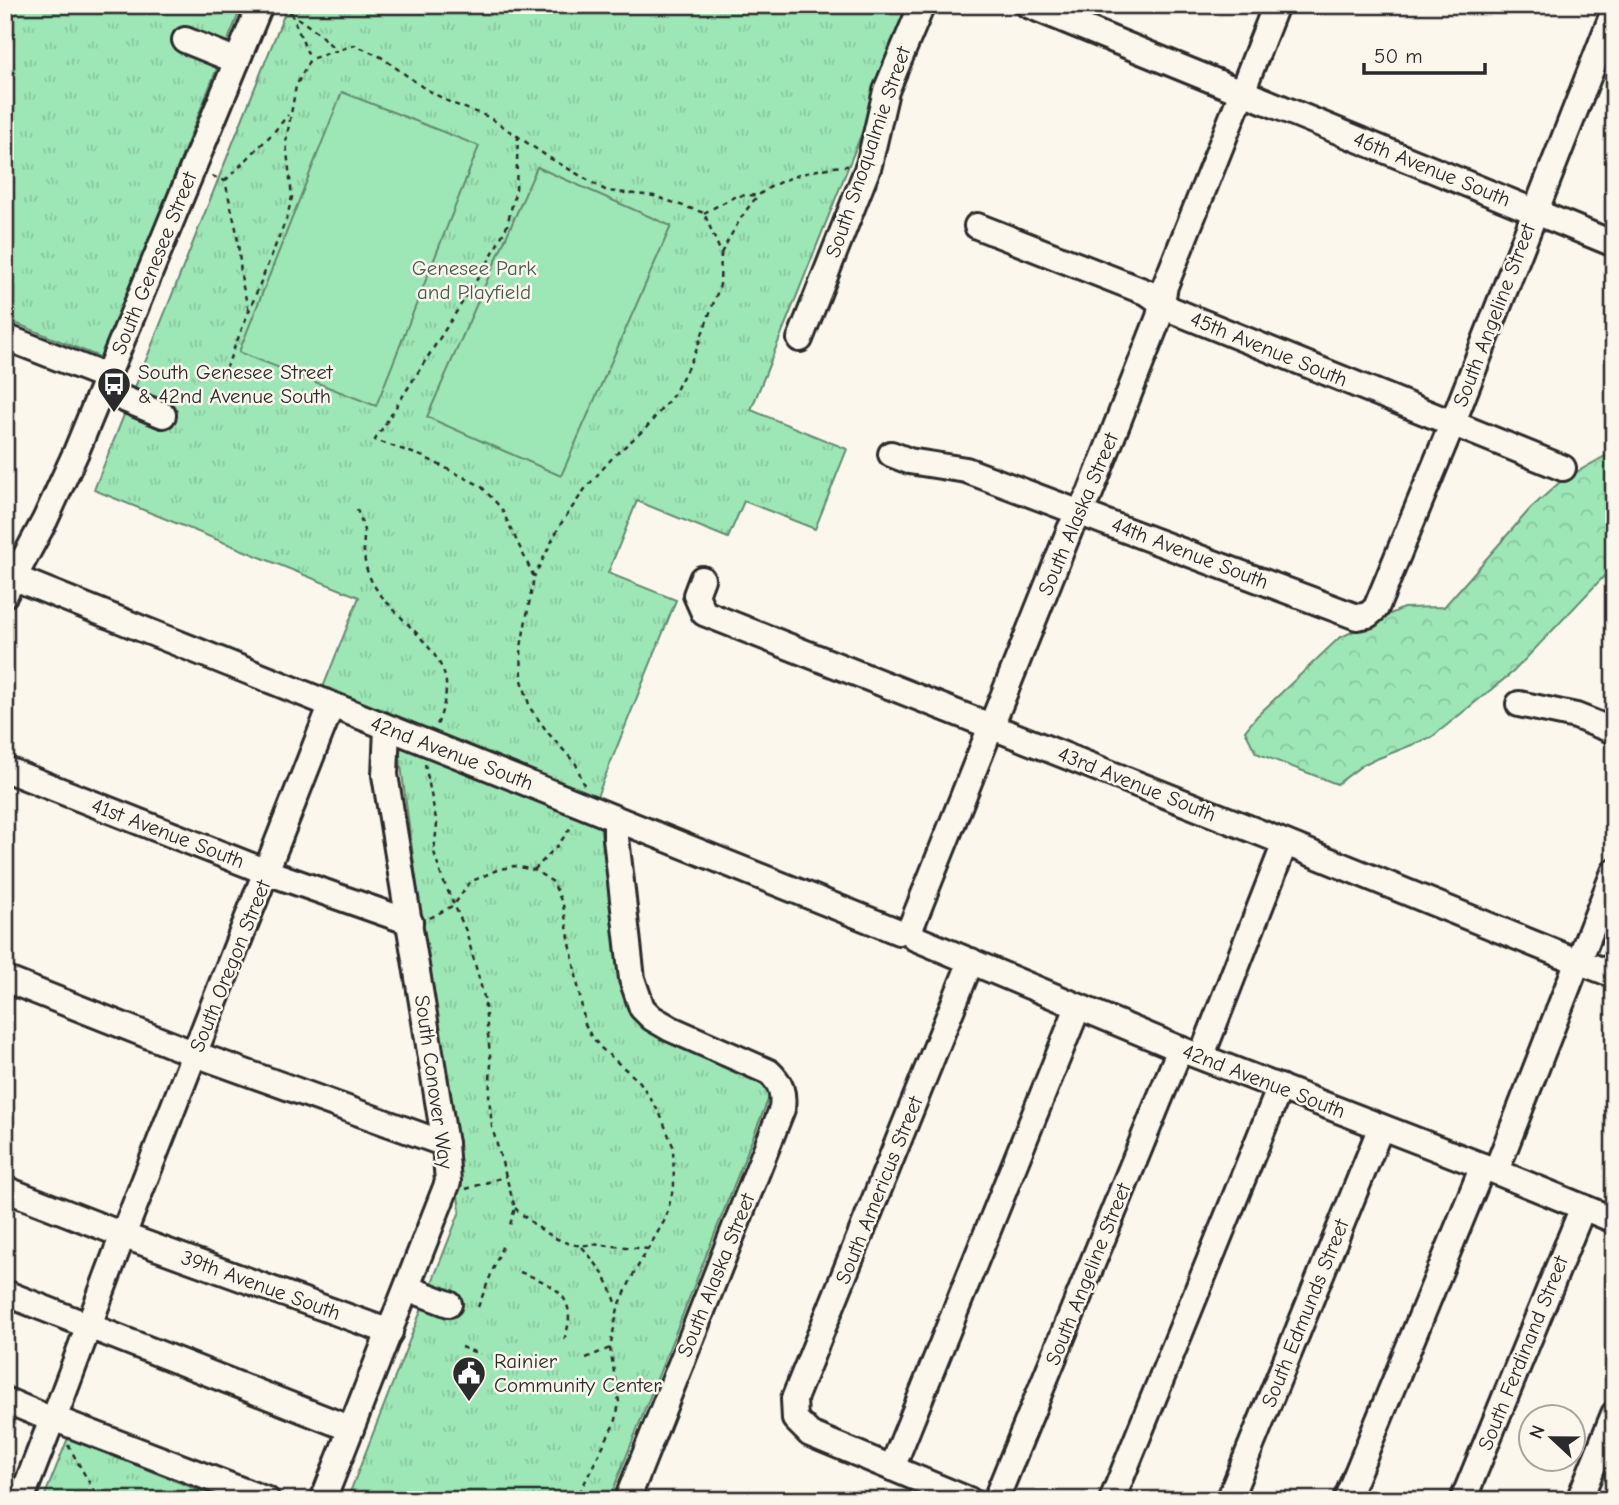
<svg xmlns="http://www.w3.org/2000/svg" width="1619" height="1505" font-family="'Comic Neue',sans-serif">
  <defs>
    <pattern id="forest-crowns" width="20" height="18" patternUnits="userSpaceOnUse" patternTransform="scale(1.75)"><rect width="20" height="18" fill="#9de7b6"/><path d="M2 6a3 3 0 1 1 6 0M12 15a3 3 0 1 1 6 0" fill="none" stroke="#87c69d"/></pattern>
    <pattern id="park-tufts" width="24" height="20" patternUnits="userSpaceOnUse" patternTransform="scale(1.75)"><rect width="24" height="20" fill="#9de7b6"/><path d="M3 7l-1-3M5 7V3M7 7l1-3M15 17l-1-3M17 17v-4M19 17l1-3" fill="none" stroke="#87c69d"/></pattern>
  </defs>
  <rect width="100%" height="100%" fill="#fbf7ec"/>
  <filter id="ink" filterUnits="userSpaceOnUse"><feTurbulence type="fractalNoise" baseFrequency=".0143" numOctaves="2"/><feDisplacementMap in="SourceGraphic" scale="14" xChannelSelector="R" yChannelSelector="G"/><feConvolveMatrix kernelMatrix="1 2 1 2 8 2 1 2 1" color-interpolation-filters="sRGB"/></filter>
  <g filter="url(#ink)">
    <path fill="url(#forest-crowns)" stroke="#648970" stroke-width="2" d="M1614,451V560L1608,572L1513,672L1432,737L1364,764L1337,784L1256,753L1245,731L1257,716L1339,638L1403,608L1444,607L1530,509L1561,481Z"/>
    <g fill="url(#park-tufts)" stroke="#648970" stroke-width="2">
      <path d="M5,5H242L102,358L5,319Z"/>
      <path d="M288,5H913L751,410L847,449L815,529L744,501L728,538L637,501L608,573L676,600L596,799L627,1005L644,1025L662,1039L773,1087L609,1500H347L460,1211L395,720L322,690L359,597L94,490Z"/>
      <path d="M68,1438L223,1500H43Z"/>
    </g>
    <g fill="#9de7b6" stroke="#648970" stroke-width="2">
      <path d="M342,92L479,146L376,406L239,352Z"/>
      <path d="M537,167L671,226L561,476L427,417Z"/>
    </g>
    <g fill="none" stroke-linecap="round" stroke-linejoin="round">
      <g stroke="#2b2b2b" stroke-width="30">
        <g id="minor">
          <path d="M1028,5L1234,89"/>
          <path d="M185,40L237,61"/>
          <path d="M1245,84L1276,5"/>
          <path d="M1250,95L1614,244"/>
          <path d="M977,226L1148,293L1172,310L1563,468"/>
          <path d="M5,337L107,377"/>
          <path d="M800,339L869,165L886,91L922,5"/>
          <path d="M102,390L163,415"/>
          <path d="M891,454L909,461L966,470L1357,617L1368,615L1376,608L1453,422L1614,11"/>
          <path d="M5,574L899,932"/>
          <path d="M702,579L696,595L704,613L1266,835L1569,958"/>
          <path d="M5,594L45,520L76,452L260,5"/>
          <path d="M1519,704L1576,716L1614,731"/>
          <path d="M5,769L267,872L410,922"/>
          <path d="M616,820V838L632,979L642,1008L652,1018L671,1029L769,1072C781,1083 784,1093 782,1109L627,1500"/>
          <path d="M911,927L1070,529L1090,493L1159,317L1165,286L1239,100"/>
          <path d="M915,938L1180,1049L1480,1165L1614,1220"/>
          <path d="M1582,953L1614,872"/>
          <path d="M1588,965L1614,975"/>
          <path d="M5,979L195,1054L445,1144"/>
          <path d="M1202,1055L1285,843"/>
          <path d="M1496,1171L1574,971"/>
          <path d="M5,1189L113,1231"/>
          <path d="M127,1225L331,706"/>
          <path d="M133,1239L390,1332"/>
          <path d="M407,1288L449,1304"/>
          <path d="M5,1293L351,1429"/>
          <path d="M5,1400L41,1415"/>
          <path d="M58,1408L119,1245"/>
          <path d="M63,1422L267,1500"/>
          <path d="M892,1468L1078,1007"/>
          <path d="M996,1499L1180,1049"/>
          <path d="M21,1500L48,1430"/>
          <path d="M323,1500L448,1182L445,1144L385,775L387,728"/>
          <path d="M969,1500L810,1434L795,1419L794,1399L971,961"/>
          <path d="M1112,1500L1280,1087"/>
          <path d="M1229,1500L1381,1127"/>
          <path d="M1346,1500L1483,1166"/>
          <path d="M1463,1500L1583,1207"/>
          <path d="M1579,1500L1614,1414"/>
        </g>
      </g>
      <g stroke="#2b2b2b" stroke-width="2.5" stroke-dasharray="5 5" stroke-linecap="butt">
        <path d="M281,6L317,32L335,49"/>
        <path d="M291,13L310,59"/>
        <path d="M518,135L516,189L507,226L488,262L375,440L424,457L481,486L501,508L534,577L521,647L522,680L530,708L549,734L576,764L584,785"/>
        <path d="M212,176L225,181L237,233L242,283L249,311"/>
        <path d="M225,181L273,133L288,115"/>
        <path d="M704,213L736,196L758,195"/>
        <path d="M721,253C732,234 742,213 757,197C774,179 824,166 848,166"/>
        <path d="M222,378L287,217L292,197L286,142L296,86L310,59L355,45L381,57L424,88L451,103L489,117L548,157L607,191L654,196L704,213L721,253L720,285L696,351L674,394L646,428L614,456L585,489L560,525L534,577"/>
        <path d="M357,509C359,517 365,528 364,535C363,554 364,570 375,587C393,615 443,649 446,683C447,696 442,713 437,725"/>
        <path d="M425,764L437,824L434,852L442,878L466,931L484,997L491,1064L489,1097L492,1127L515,1208L510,1225"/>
        <path d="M534,870L559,844L573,824"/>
        <path d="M430,918L454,905L470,882L497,870L514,866L534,870L553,882L563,905L585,1024L591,1036L601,1048L640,1082L660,1114L673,1146L674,1185L666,1218L634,1273L618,1308L610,1348L619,1402L616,1420L576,1500"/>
        <path d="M466,1189L507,1176"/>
        <path d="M515,1208C532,1224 566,1252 591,1244L649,1249"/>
        <path d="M582,1247C599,1266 610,1282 617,1306"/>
        <path d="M520,1272C555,1285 580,1297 564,1340"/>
        <path d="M478,1307L504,1242"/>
        <path d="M461,1347L480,1354"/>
        <path d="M586,1358L610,1348"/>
        <path d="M68,1445L99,1500"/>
        <path d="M507,1497L515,1500"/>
      </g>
      <use href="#minor" stroke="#fbf7ec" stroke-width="24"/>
    </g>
  </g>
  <defs>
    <g id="bus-pin" transform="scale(1.75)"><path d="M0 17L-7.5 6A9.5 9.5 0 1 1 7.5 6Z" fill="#2b2b2b" stroke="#fbf7ec"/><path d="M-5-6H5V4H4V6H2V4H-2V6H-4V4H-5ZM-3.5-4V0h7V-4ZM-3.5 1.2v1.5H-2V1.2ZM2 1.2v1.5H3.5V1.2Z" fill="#fff"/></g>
    <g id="civic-pin" transform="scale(1.75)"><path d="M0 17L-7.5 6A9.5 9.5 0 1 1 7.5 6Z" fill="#2b2b2b" stroke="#fbf7ec"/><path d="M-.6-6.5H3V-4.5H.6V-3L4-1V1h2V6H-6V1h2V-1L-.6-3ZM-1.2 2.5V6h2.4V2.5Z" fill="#fff"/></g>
  </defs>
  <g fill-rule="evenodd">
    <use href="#bus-pin" x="114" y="384"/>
    <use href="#civic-pin" x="469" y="1373"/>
  </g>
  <g text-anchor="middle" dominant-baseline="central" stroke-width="5" stroke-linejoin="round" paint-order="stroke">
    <g font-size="21" fill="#2b2b2b" stroke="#fbf7ec">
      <text transform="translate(868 152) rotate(-71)">South Snoqualmie Street</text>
      <text transform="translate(1432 169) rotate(22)">46th Avenue South</text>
      <text transform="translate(154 263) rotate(-68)">South Genesee Street</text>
      <text transform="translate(1494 315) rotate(-69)">South Angeline Street</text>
      <text transform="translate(1269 349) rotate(22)">45th Avenue South</text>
      <text transform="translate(1078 514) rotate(-67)">South Alaska Street</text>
      <text transform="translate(1190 553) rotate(21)">44th Avenue South</text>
      <text transform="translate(452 753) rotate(21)">42nd Avenue South</text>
      <text transform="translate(1137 784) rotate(22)">43rd Avenue South</text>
      <text transform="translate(168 833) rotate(21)">41st Avenue South</text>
      <text transform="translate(230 966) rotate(-68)">South Oregon Street</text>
      <text transform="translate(1264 1081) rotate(21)">42nd Avenue South</text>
      <text transform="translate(434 1082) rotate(82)">South Conover Way</text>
      <text transform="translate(879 1190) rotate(-68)">South Americus Street</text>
      <text transform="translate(1088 1274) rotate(-68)">South Angeline Street</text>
      <text transform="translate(716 1275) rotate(-68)">South Alaska Street</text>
      <text transform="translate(261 1285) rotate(20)">39th Avenue South</text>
      <text transform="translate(1305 1313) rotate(-68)">South Edmunds Street</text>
      <text transform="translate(1523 1353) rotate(-68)">South Ferdinand Street</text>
    </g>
    <g font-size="21" fill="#485a4e" stroke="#fbf7ec">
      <text x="474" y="268">Genesee Park<tspan x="474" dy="24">and Playfield</tspan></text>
    </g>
    <g font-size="21" fill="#2b2b2b" stroke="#fbf7ec" text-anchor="start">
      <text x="138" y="372">South Genesee Street<tspan x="138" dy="24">&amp; 42nd Avenue South</tspan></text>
      <text x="494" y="1361">Rainier<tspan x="494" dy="24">Community Center</tspan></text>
    </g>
  </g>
  <rect width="1619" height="1505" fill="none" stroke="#fbf7ec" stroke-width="28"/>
  <rect x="14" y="14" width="1591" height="1477" fill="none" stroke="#2b2b2b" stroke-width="2.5" filter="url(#ink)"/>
  <g transform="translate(1552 1438) rotate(292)"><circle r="33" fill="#fbf7ec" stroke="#a8a59f" stroke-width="2"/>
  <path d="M0-5L12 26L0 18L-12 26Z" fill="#2b2b2b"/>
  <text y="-10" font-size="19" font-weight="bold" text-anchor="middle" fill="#2b2b2b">N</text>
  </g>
  <path d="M1364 63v10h121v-10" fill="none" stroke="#2b2b2b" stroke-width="3.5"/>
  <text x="1374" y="63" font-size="21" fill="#2b2b2b" stroke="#fbf7ec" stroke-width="5" paint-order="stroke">50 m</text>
</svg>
